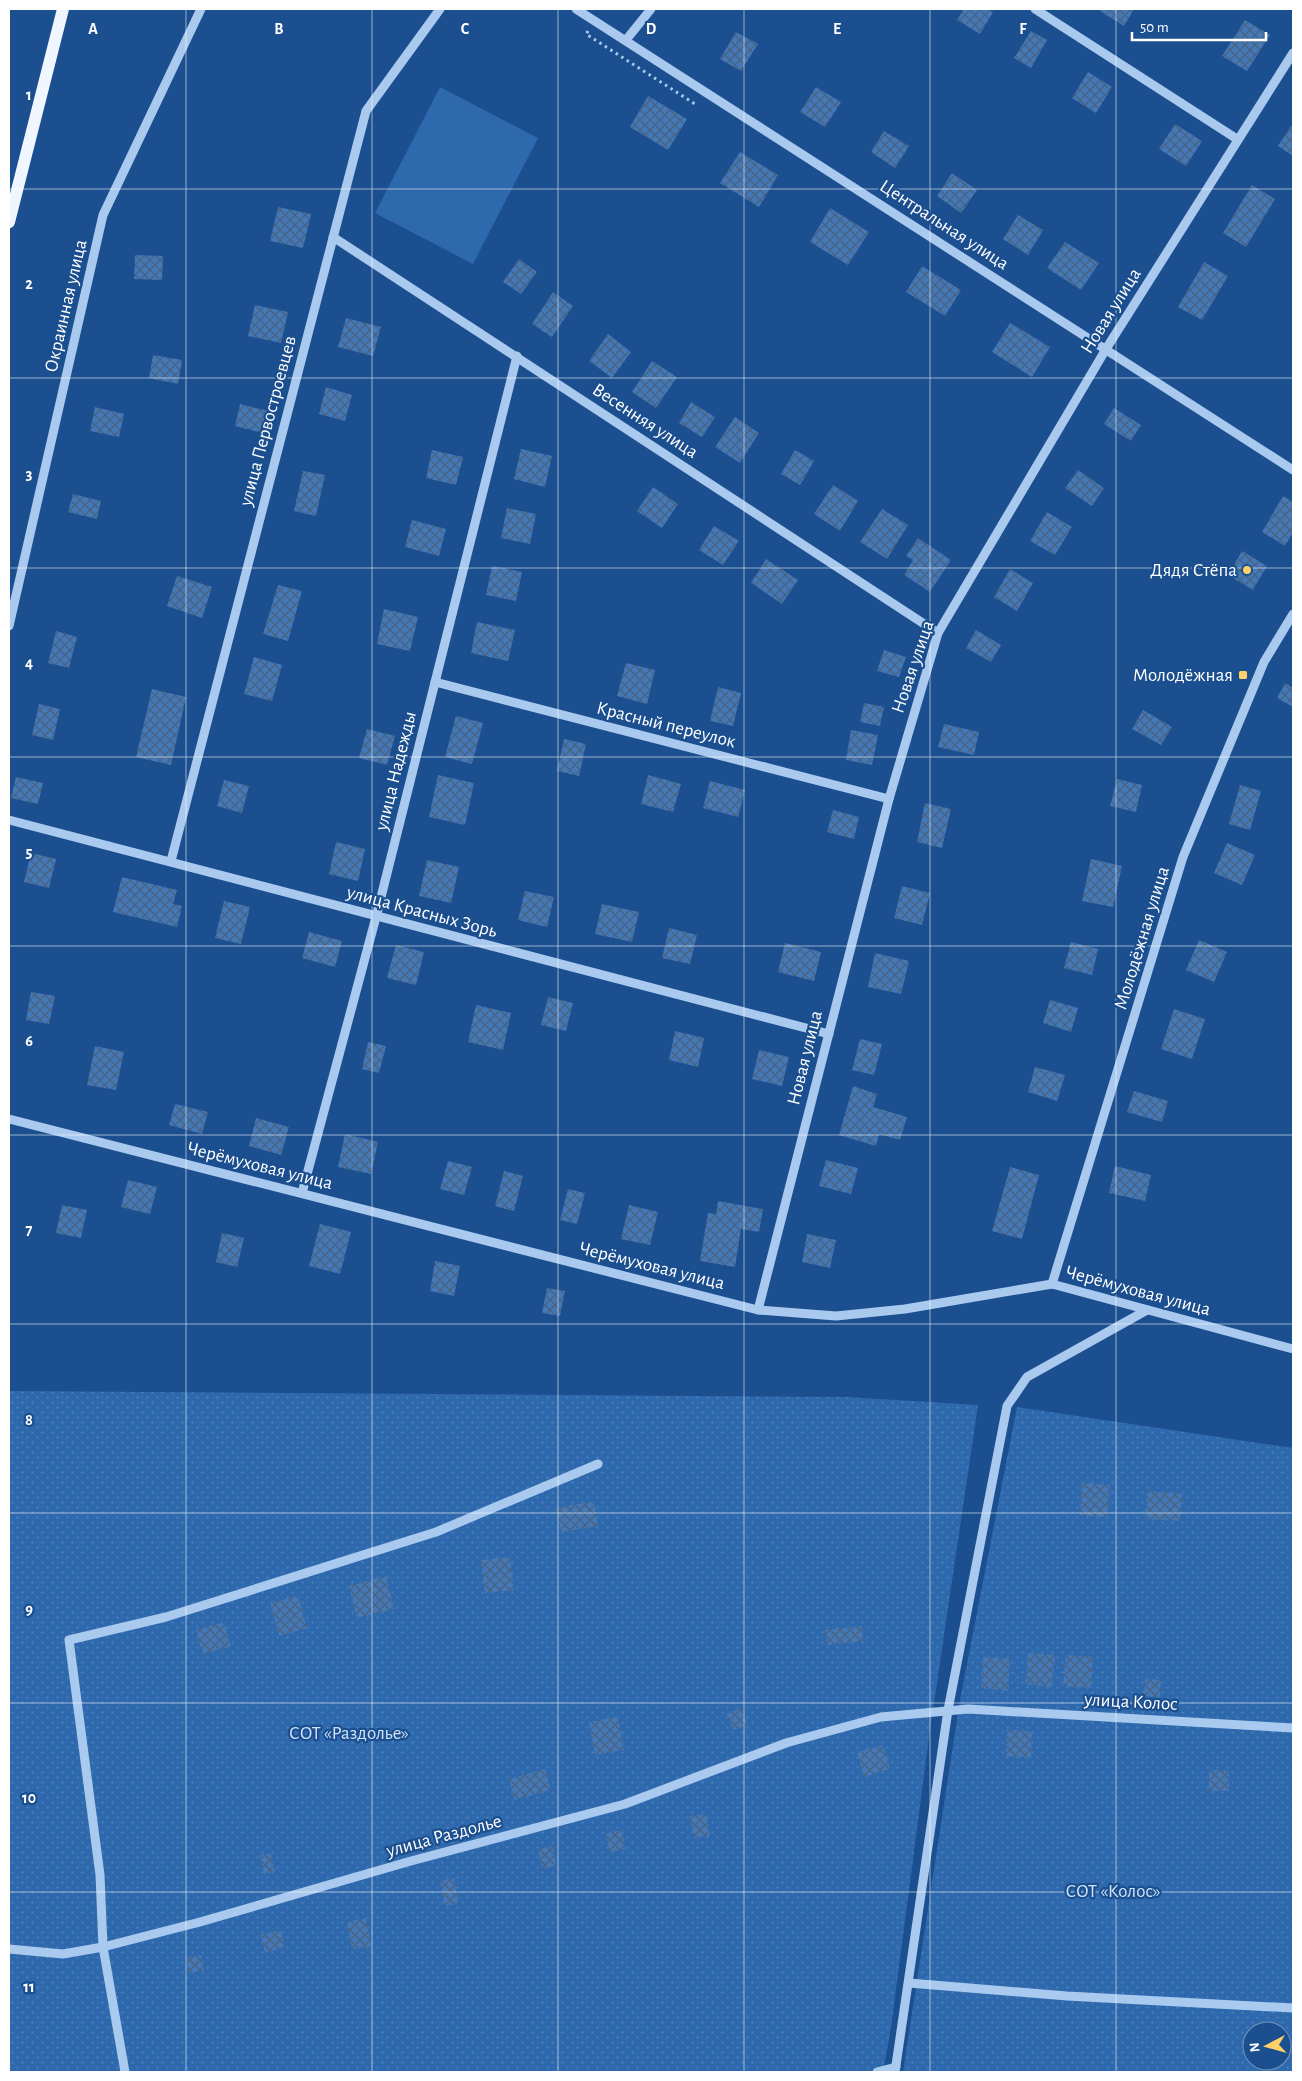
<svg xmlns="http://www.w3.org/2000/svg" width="1302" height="2081" font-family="'Alegreya Sans',sans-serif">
  <defs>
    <pattern id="green-dots" width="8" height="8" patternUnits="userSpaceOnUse" patternTransform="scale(1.25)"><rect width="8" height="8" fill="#2e69ad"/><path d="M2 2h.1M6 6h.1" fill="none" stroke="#4d80b9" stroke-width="1.8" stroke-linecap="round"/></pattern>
    <pattern id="building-cross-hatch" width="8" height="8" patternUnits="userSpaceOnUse" patternTransform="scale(1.25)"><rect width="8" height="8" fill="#4478b7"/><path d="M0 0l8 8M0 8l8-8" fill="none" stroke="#486282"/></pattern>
  </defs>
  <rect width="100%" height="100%" fill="#1b4f8f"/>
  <g fill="url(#green-dots)" fill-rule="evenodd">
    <path d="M9,1391L846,1397L978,1405L929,1737L891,2028L883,2072H9Z"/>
    <path d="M1017,1407L1293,1448V2072H903L960,1700ZM1252,2031H1282V2061H1252Z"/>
  </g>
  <path fill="#2e69ad" d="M440,87L538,138L473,264L375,213Z"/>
  <g fill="url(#building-cross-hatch)">
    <path d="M964,9H988L993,12L980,34L957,20Z"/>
    <path d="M1101,9H1134L1124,26L1100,11Z"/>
    <path d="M1245,20L1270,35L1247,71L1222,56Z"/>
    <path d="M1031,31L1047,40L1031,68L1014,58Z"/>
    <path d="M736,32L758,44L741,71L720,59Z"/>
    <path d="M1088,72L1112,87L1096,113L1072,98Z"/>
    <path d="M816,87L841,102L825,127L800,112Z"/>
    <path d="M648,96L687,119L668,150L630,127Z"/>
    <path d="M1175,124L1202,141L1186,166L1159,149Z"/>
    <path d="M1291,126L1293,128V156L1278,146Z"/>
    <path d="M884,131L909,146L895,168L871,152Z"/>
    <path d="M740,152L778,175L759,207L720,183Z"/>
    <path d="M952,173L977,190L961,213L937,196Z"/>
    <path d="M1252,185L1275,199L1246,247L1223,233Z"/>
    <path d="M278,207L311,214L303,248L270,241Z"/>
    <path d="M830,208L869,232L848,265L810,242Z"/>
    <path d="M1018,215L1043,230L1028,255L1003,239Z"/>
    <path d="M1065,242L1099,263L1081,290L1047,268Z"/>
    <path d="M135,255L163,256L162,280L134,279Z"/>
    <path d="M519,259L537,272L521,294L503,282Z"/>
    <path d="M1204,262L1228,276L1202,320L1178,307Z"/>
    <path d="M922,266L961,290L945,316L906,292Z"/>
    <path d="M553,292L573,306L552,337L532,324Z"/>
    <path d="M255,305L288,312L281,343L248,336Z"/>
    <path d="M346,318L381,327L373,356L338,347Z"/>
    <path d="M1010,323L1050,347L1032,377L992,352Z"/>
    <path d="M608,334L631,352L612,378L589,361Z"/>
    <path d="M153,355L182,360L178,384L149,378Z"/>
    <path d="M652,361L677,377L656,408L632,392Z"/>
    <path d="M326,387L352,395L345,421L319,414Z"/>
    <path d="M691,402L715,417L702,437L679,423Z"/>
    <path d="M240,404L268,411L263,433L235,426Z"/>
    <path d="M95,407L124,414L119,437L90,431Z"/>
    <path d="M1114,408L1141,425L1131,441L1104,424Z"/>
    <path d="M735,417L759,433L740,463L715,447Z"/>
    <path d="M521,449L552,456L545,487L514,479Z"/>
    <path d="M432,450L463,457L456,485L426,478Z"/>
    <path d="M795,450L814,461L800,485L781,474Z"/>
    <path d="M1078,470L1104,488L1092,506L1065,488Z"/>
    <path d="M303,471L325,475L316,516L294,511Z"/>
    <path d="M833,485L858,501L840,531L814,514Z"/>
    <path d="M653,487L678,504L662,528L637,511Z"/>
    <path d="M73,494L101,501L97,519L68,512Z"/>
    <path d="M1283,496L1293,502V532L1285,546L1262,532Z"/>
    <path d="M507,508L536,514L530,544L501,538Z"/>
    <path d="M882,509L908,525L887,559L860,542Z"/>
    <path d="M1047,512L1072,527L1055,555L1030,541Z"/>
    <path d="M412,520L446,529L439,556L405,547Z"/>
    <path d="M714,526L739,541L723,565L699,550Z"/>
    <path d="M918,538L951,560L930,592L904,575L913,560L906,556Z"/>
    <path d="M1242,551L1267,566L1253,590L1228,575Z"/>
    <path d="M766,559L798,580L782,604L751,583Z"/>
    <path d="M492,566L522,572L516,601L486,595Z"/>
    <path d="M1010,569L1033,583L1017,611L994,597Z"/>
    <path d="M177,576L212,587L202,618L167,606Z"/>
    <path d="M278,585L302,591L288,641L263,634Z"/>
    <path d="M384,609L418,617L410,651L377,644Z"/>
    <path d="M477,622L515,630L508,661L471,653Z"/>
    <path d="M976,630L1001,645L991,662L966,648Z"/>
    <path d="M56,631L77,637L69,668L48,663Z"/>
    <path d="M884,650L906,657L899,677L877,671Z"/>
    <path d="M254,657L282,665L272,701L244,694Z"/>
    <path d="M626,663L655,670L647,704L617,696Z"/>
    <path d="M1285,683L1293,688V707L1277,698Z"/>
    <path d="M718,687L741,693L733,726L710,721Z"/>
    <path d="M152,689L186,697L171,765L136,757Z"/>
    <path d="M864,703L884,707L880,726L860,722Z"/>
    <path d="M39,704L60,709L53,740L32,735Z"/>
    <path d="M1143,710L1172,727L1161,745L1132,729Z"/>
    <path d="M456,716L483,723L472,764L445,757Z"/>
    <path d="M944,724L979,732L974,755L938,747Z"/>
    <path d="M367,729L395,736L387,765L359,758Z"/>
    <path d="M851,730L878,735L872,765L846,760Z"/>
    <path d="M564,739L586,744L579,776L557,771Z"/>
    <path d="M438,775L474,783L465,825L429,817Z"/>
    <path d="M648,775L681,784L673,812L641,804Z"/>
    <path d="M16,777L43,783L38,804L11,798Z"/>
    <path d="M1117,779L1142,785L1136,812L1110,806Z"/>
    <path d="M224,780L249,786L242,813L217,806Z"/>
    <path d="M710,781L745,790L738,817L703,808Z"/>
    <path d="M1240,785L1261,791L1250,830L1229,824Z"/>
    <path d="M925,803L951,809L942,848L917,842Z"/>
    <path d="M833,810L859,817L854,839L827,832Z"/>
    <path d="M336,842L365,849L358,881L329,874Z"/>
    <path d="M1227,843L1255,855L1242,885L1214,873Z"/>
    <path d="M31,853L56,859L49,888L24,882Z"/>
    <path d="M1091,859L1122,866L1113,907L1082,901Z"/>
    <path d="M427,860L459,867L451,903L419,896Z"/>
    <path d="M122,877L177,890L173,904L182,906L177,927L113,912Z"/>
    <path d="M902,886L930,893L922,925L894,918Z"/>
    <path d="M525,891L554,897L547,927L518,920Z"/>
    <path d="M224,901L250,907L241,944L215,938Z"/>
    <path d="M602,904L639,912L632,942L595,934Z"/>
    <path d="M669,928L697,935L690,964L662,958Z"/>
    <path d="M309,932L342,941L335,967L302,958Z"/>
    <path d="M1199,940L1227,952L1214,982L1186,970Z"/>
    <path d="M1071,942L1098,949L1092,975L1064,968Z"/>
    <path d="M785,943L821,952L814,981L778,972Z"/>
    <path d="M396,945L424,952L416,985L387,978Z"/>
    <path d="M875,953L909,961L901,994L868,987Z"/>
    <path d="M31,992L55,996L49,1024L26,1020Z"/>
    <path d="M548,997L573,1003L566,1031L541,1025Z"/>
    <path d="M1050,1000L1078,1008L1071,1032L1043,1023Z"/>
    <path d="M476,1005L511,1013L503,1050L468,1042Z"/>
    <path d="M1174,1009L1205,1019L1192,1059L1161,1049Z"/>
    <path d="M675,1031L704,1038L698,1067L669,1060Z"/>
    <path d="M860,1039L882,1044L874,1075L852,1070Z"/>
    <path d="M368,1042L386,1046L379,1073L362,1069Z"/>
    <path d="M95,1046L124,1052L116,1090L87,1085Z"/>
    <path d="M759,1050L789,1057L782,1086L752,1079Z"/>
    <path d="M1035,1067L1065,1075L1057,1101L1028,1092Z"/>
    <path d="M853,1086L877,1094L873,1107L907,1117L900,1140L879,1134L876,1146L839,1135Z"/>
    <path d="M1134,1091L1168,1101L1162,1122L1127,1112Z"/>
    <path d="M175,1104L208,1112L202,1134L169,1125Z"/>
    <path d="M256,1118L289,1127L281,1155L249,1146Z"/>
    <path d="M345,1134L378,1142L371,1174L338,1167Z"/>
    <path d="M826,1160L858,1168L851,1194L819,1186Z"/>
    <path d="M448,1161L472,1167L464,1195L440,1189Z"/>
    <path d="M1115,1166L1151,1175L1145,1201L1109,1193Z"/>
    <path d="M1010,1167L1039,1175L1022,1239L992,1231Z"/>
    <path d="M504,1171L523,1176L514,1211L495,1206Z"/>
    <path d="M128,1180L157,1187L150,1214L121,1207Z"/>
    <path d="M568,1189L585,1193L577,1224L560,1220Z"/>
    <path d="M718,1201L763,1209L759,1232L741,1229L735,1267L700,1261L708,1213L716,1214Z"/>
    <path d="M62,1205L87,1210L81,1238L56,1233Z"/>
    <path d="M629,1205L658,1212L650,1245L621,1239Z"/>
    <path d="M320,1224L351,1232L340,1274L309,1266Z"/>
    <path d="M222,1233L244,1238L237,1267L216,1262Z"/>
    <path d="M807,1234L836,1240L830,1268L802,1262Z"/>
    <path d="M435,1261L460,1266L454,1296L430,1291Z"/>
    <path d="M547,1288L565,1291L560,1316L542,1313Z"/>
    <path d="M1082,1483L1110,1485L1107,1517L1080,1515Z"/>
    <path d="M1147,1491L1182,1494L1180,1521L1145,1519Z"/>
    <path d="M594,1501L598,1526L561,1532L556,1508Z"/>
    <path d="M510,1557L514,1590L485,1593L481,1560Z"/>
    <path d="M386,1576L394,1609L357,1618L349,1586Z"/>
    <path d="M298,1596L307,1628L279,1636L270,1603Z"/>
    <path d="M224,1622L231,1646L203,1654L196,1630Z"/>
    <path d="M862,1626L863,1641L827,1645L825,1630Z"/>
    <path d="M1028,1653L1055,1655L1052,1687L1025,1684Z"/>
    <path d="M1066,1655L1093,1657L1091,1688L1063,1686Z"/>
    <path d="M983,1657L1010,1659L1008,1691L981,1688Z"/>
    <path d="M1145,1679L1161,1680L1160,1697L1144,1696Z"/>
    <path d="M741,1708L748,1725L733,1730L727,1714Z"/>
    <path d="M618,1717L624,1750L595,1755L589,1722Z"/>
    <path d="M1007,1730L1032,1731L1031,1758L1006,1756Z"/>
    <path d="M883,1745L890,1769L864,1777L857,1752Z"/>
    <path d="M545,1769L551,1790L514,1800L509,1779Z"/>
    <path d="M1209,1770L1229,1771V1791H1209Z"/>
    <path d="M706,1814L710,1836L694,1838L690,1816Z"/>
    <path d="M622,1830L625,1849L609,1852L606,1833Z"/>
    <path d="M553,1846L556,1866L542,1868L538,1849Z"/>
    <path d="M271,1854L275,1872L264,1874L260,1855Z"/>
    <path d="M454,1878L458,1904L445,1906L440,1881Z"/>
    <path d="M366,1918L371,1946L352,1949L347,1922Z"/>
    <path d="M281,1930L285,1947L265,1953L261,1935Z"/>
    <path d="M201,1955L204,1970L189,1973L186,1958Z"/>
  </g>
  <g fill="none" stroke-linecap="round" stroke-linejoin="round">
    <path stroke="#a9c9ee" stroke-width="3" stroke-dasharray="2.5 4" stroke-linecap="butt" d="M588,31L586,34L695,104"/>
    <g stroke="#a9c9ee" stroke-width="9">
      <path d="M576,9L1293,470"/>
      <path d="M1035,9L1237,139"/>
      <path d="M626,40L651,9"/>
      <path d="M333,237L938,633"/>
      <path d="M9,626L103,215L201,9"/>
      <path d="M435,682L889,799"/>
      <path d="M9,820L829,1034"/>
      <path d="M171,861L366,111L440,9"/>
      <path d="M9,1119L758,1310L836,1316L905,1309L1052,1284L1293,1349"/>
      <path d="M302,1193L376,917L517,356"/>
      <path d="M1052,1284L1183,857L1264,662L1293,614"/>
      <path d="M758,1310L889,799L938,633L1106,349L1293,53"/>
      <path d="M9,1949L63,1954L103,1947L200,1922L411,1861L625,1804L786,1743L881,1717L968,1709L1293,1728"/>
      <path d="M909,1983L1067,1996L1293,2008"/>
      <path d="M125,2072L103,1947L100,1875L69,1640L166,1617L436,1532L598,1464"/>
      <path d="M877,2072L896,2067"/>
      <path d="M895,2072L948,1710L1007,1406L1027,1377L1147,1310"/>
    </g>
    <path stroke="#f0f6ff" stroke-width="12" d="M9,222L63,9"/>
  </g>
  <path fill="none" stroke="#fff" stroke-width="1" stroke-opacity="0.55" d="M186,9V2072M372,9V2072M558,9V2072M744,9V2072M930,9V2072M1116,9V2072M9,189H1293M9,378H1293M9,568H1293M9,757H1293M9,946H1293M9,1135H1293M9,1324H1293M9,1513H1293M9,1703H1293M9,1892H1293"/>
  <g fill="#ffd166" stroke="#1b4f8f" stroke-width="2">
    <circle cx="1247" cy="570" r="5"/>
    <rect x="1238" y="670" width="10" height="10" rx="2.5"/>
  </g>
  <g text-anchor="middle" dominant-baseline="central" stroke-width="4.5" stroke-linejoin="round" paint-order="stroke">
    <g font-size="19" fill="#fff" stroke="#1b4f8f">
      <text transform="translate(944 225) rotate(33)">Центральная улица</text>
      <text transform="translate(66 306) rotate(-77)">Окраинная улица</text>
      <text transform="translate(1111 311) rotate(-58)">Новая улица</text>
      <text transform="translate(268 421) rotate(-75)">улица Первостроевцев</text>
      <text transform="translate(645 421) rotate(33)">Весенняя улица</text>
      <text transform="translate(913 667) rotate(-71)">Новая улица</text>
      <text transform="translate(666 725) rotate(14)">Красный переулок</text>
      <text transform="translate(396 771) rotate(-76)">улица Надежды</text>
      <text transform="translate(422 912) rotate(15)">улица Красных Зорь</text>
      <text transform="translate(1142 938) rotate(-73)">Молодёжная улица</text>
      <text transform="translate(805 1058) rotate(-76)">Новая улица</text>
      <text transform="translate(260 1166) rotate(14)">Черёмуховая улица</text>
      <text transform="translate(652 1266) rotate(14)">Черёмуховая улица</text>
      <text transform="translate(1138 1291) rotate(15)">Черёмуховая улица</text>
      <text transform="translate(1131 1702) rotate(3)">улица Колос</text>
      <text transform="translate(444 1836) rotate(-15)">улица Раздолье</text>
    </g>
    <g font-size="19" fill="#fff" stroke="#1b4f8f" text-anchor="end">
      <text x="1237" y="570">Дядя Стёпа</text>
      <text x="1233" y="675">Молодёжная</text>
    </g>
    <g font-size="19" fill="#cfe3fa" stroke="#1b4f8f">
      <text x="349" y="1733">СОТ «Раздолье»</text>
      <text x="1113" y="1891">СОТ «Колос»</text>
    </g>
  </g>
  <g font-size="16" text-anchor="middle" font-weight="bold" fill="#fff" stroke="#1b4f8f" stroke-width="4.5" stroke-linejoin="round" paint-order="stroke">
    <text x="93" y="34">A</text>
    <text x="279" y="34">B</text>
    <text x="465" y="34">C</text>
    <text x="651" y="34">D</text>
    <text x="837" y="34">E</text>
    <text x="1023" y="34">F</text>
    <text x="29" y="100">1</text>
    <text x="29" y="289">2</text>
    <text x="29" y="479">3</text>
    <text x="29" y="668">4</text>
    <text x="29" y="857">5</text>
    <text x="29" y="1046">6</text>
    <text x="29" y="1235">7</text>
    <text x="29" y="1425">8</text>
    <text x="29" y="1614">9</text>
    <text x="29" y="1803">10</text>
    <text x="29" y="1992">11</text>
  </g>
  <rect width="1302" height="2081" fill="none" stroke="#ffffff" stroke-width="20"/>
  <g transform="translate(1267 2046) rotate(264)"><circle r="24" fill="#1b4f8f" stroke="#7695bc"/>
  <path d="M0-4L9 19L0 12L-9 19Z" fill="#ffd166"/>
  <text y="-8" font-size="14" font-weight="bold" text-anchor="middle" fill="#ffffff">N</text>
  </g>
  <path d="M1132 32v8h134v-8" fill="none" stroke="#ffffff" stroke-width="2.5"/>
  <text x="1140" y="32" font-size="15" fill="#ffffff" stroke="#1b4f8f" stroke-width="4" paint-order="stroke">50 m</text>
</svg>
